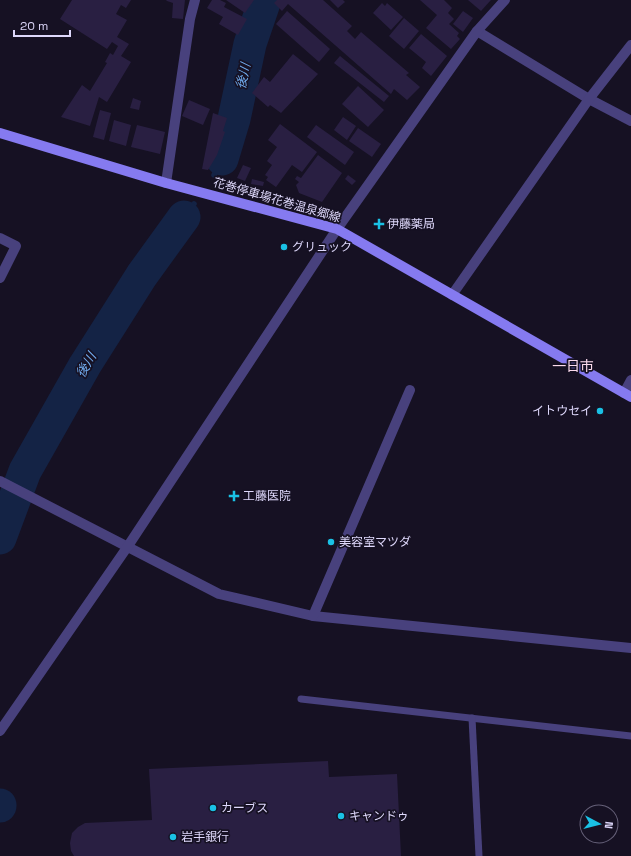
<svg xmlns="http://www.w3.org/2000/svg" width="631" height="856" font-family="'Space Grotesk','Noto Sans JP',sans-serif">
  <rect width="100%" height="100%" fill="#161123"/>
  <g fill="none" stroke-linecap="round" stroke-linejoin="round">
    <g stroke="#142345" stroke-width="5.5">
      <path d="M214,175L222,159"/>
      <path d="M184,217L194,204"/>
    </g>
    <g stroke="#142345" stroke-width="33">
      <path d="M222,159L234,119L250,44L265,0"/>
      <path d="M0,538L25,471L85,365L142,275L184,217"/>
      <path d="M0,805V806"/>
    </g>
  </g>
  <g fill="#291f42">
    <path d="M72,0H131L126,8L121,5L116,14L127,20L117,37L129,44L121,56L131,62L107,102L99,97L90,126L61,117L82,85L90,91L107,63L105,62L110,53L113,55L118,46L112,42L107,49L60,19Z"/>
    <path d="M166,0H185L183,19L172,18L173,3L167,1Z"/>
    <path d="M212,0H220L226,3L224,7L247,19L238,35L219,24L223,17L207,8Z"/>
    <path d="M226,0H254L245,13Z"/>
    <path d="M277,0H323L352,26L347,31L355,39L361,32L409,73L406,75L420,87L407,100L394,89L391,94L288,4L282,11L274,3Z"/>
    <path d="M330,0H343L345,2L338,8Z"/>
    <path d="M420,0H444L452,8L448,13L454,19L449,24L459,33L457,36L460,39L451,49L426,28L437,15Z"/>
    <path d="M468,0H491L481,11Z"/>
    <path d="M382,3L385,6L387,3L403,17L391,30L373,13Z"/>
    <path d="M287,11L330,49L319,62L276,24Z"/>
    <path d="M463,11L473,18L463,32L453,24Z"/>
    <path d="M404,18L419,31L404,49L389,36Z"/>
    <path d="M421,34L447,56L431,76L422,68L426,62L409,48Z"/>
    <path d="M293,54L318,74L281,113L270,105L268,107L252,93L264,77L270,82Z"/>
    <path d="M340,56L389,96L384,102L334,63Z"/>
    <path d="M358,86L384,110L368,127L342,104Z"/>
    <path d="M133,98L141,101L139,110L130,108Z"/>
    <path d="M189,100L210,109L203,125L182,116Z"/>
    <path d="M100,110L111,113L104,140L93,137Z"/>
    <path d="M213,113L227,118L223,131L225,132L217,155L208,170L202,169Z"/>
    <path d="M343,117L356,126L347,140L334,130Z"/>
    <path d="M114,120L131,125L126,146L109,141Z"/>
    <path d="M280,124L317,152L302,172L292,165L276,187L266,180L268,177L265,175L272,165L267,161L277,147L268,140Z"/>
    <path d="M137,125L165,132L160,154L131,147Z"/>
    <path d="M316,125L354,152L345,165L307,137Z"/>
    <path d="M358,128L381,144L372,157L349,141Z"/>
    <path d="M318,155L342,173L322,202L299,193L296,185L299,182L295,179L297,176L301,178Z"/>
    <path d="M243,165L251,168L245,181L237,178Z"/>
    <path d="M348,175L356,181L352,185L345,179Z"/>
    <path d="M252,179L264,182L263,186L251,184Z"/>
    <path d="M328,761L329,777L397,774L401,856H74L71,851L70,843L72,833L78,827L85,823L152,820L149,769Z"/>
  </g>
  <g fill="none" stroke-linecap="round" stroke-linejoin="round">
    <g stroke="#48417d" stroke-width="7">
      <path d="M301,699L631,736"/>
      <path d="M472,718L479,856"/>
    </g>
    <g stroke="#48417d" stroke-width="10">
      <path d="M477,31L589,99L631,121"/>
      <path d="M166,183L190,19L195,0"/>
      <path d="M0,238L16,246L0,278"/>
      <path d="M452,295L589,99L631,45"/>
      <path d="M624,393L631,380"/>
      <path d="M0,481L219,594L313,616L631,648"/>
      <path d="M313,616L410,390"/>
      <path d="M0,731L128,546L337,229L477,31L505,0"/>
    </g>
    <path stroke="#857af0" stroke-width="10" d="M0,133L166,183L337,229L631,397"/>
  </g>
  <g fill="#1ac1e5" stroke="#161123" stroke-width="1.5">
    <path d="M377 218h4v4h4v4h-4v4h-4v-4h-4v-4h4z"/>
    <circle cx="284" cy="247" r="4"/>
    <circle cx="600" cy="411" r="4"/>
    <path d="M232 490h4v4h4v4h-4v4h-4v-4h-4v-4h4z"/>
    <circle cx="331" cy="542" r="4"/>
    <circle cx="213" cy="808" r="4"/>
    <circle cx="341" cy="816" r="4"/>
    <circle cx="173" cy="837" r="4"/>
  </g>
  <g text-anchor="middle" dominant-baseline="central" stroke-width="3.5" stroke-linejoin="round" paint-order="stroke">
    <g font-size="12" fill="#ded8fb" stroke="#161123">
      <text transform="translate(277 200) rotate(16)">花巻停車場花巻温泉郷線</text>
    </g>
    <g font-size="12" fill="#ded8fb" stroke="#161123" text-anchor="start">
      <text x="387" y="224">伊藤薬局</text>
      <text x="292" y="247">グリュック</text>
      <text x="592" y="411" text-anchor="end">イトウセイ</text>
      <text x="243" y="496">工藤医院</text>
      <text x="339" y="542">美容室マツダ</text>
      <text x="221" y="808">カーブス</text>
      <text x="349" y="816">キャンドゥ</text>
      <text x="181" y="837">岩手銀行</text>
    </g>
    <g font-size="13" font-style="italic" fill="#71acef" stroke="#161123">
      <text transform="translate(243 76) rotate(-78)">後川</text>
      <text transform="translate(86 365) rotate(-59)">後川</text>
    </g>
    <g font-size="14" fill="#fbdaec" stroke="#161123">
      <text x="573" y="366">一日市</text>
    </g>
  </g>
  <g transform="translate(599 824) rotate(97)"><circle r="19" fill="#161123" stroke="#666179"/>
  <path d="M0-3L7 15L0 10L-7 15Z" fill="#1ac1e5"/>
  <text y="-6" font-size="11" font-weight="bold" text-anchor="middle" fill="#ded8fb">N</text>
  </g>
  <path d="M14 30v6h56v-6" fill="none" stroke="#ded8fb" stroke-width="2"/>
  <text x="20" y="30" font-size="12" fill="#ded8fb" stroke="#161123" stroke-width="3" paint-order="stroke">20 m</text>
</svg>
